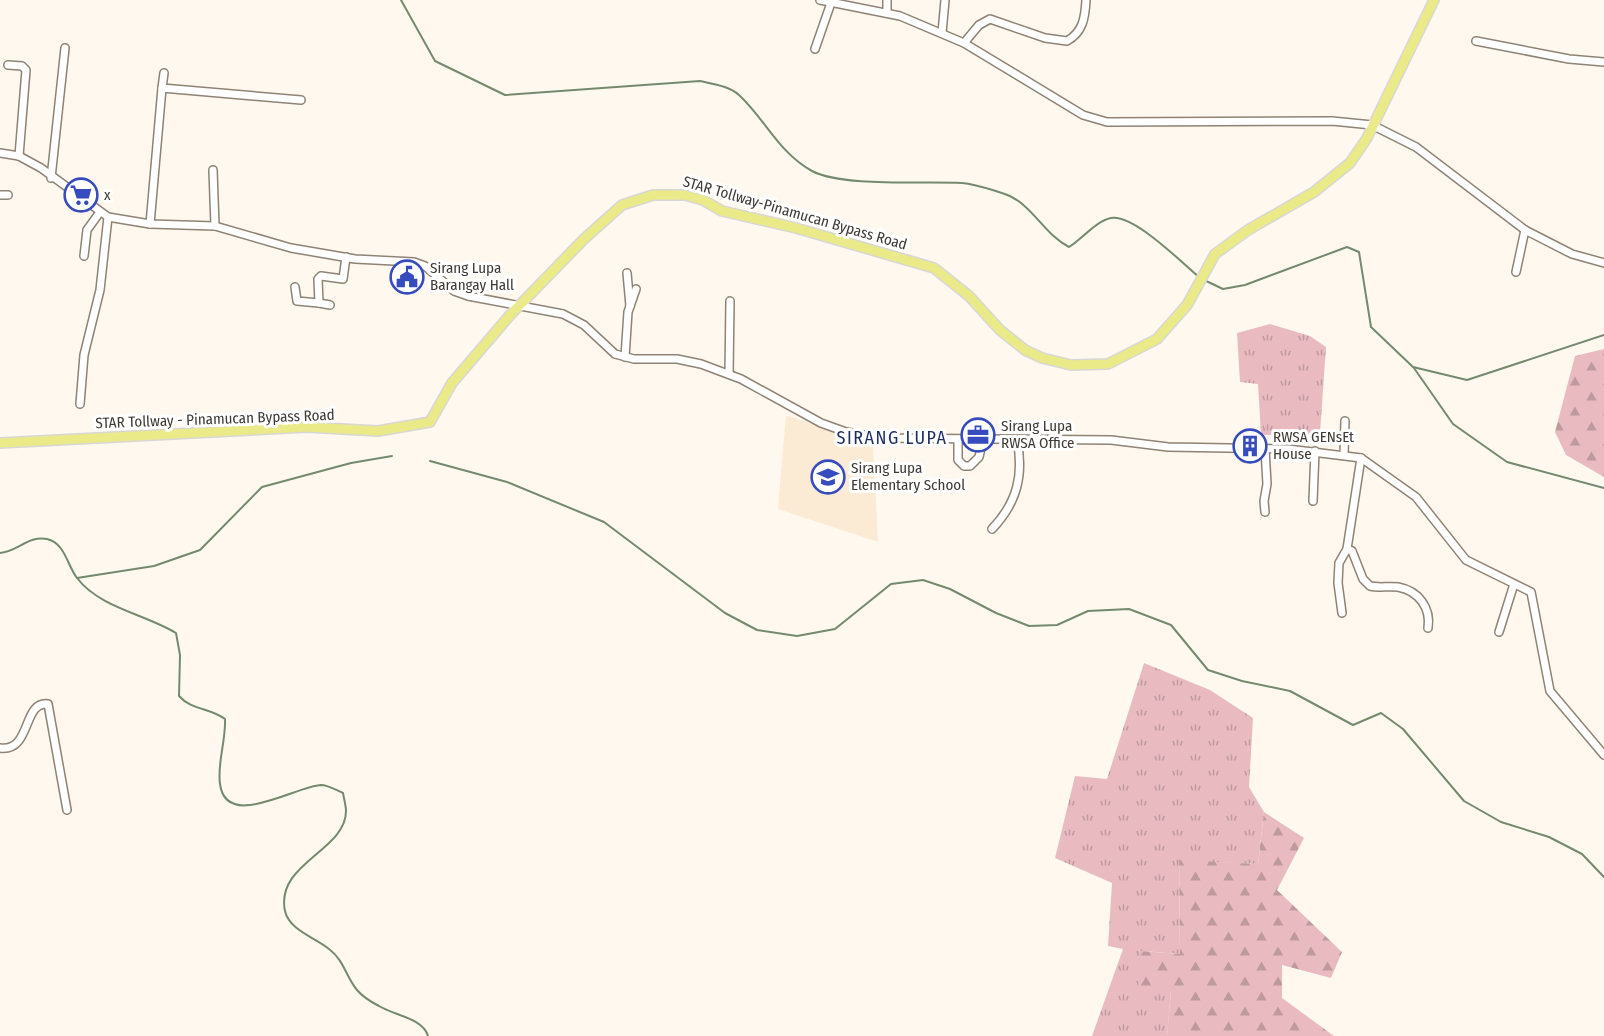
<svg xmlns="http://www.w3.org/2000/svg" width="1604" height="1036" font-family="'Fira Sans Condensed',sans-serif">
  <defs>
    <pattern id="grass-tufts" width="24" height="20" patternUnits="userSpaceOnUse" patternTransform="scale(1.5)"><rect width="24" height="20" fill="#e9bbc1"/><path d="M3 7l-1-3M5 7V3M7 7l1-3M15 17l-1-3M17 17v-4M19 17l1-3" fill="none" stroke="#be999d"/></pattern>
    <pattern id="forest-firs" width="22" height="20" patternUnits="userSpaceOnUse" patternTransform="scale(1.5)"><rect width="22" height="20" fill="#e9bbc1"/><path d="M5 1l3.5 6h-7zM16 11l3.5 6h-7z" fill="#be999d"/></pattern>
  </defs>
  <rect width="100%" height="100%" fill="#fff8ee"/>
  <path fill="#fbebd4" d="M786,415L873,445L878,542L778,509Z"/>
  <g fill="url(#grass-tufts)">
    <path d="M1270,324L1310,336L1326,347L1320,433L1261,435L1258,384L1240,382L1237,333Z"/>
    <path d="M1144,663L1210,690L1253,718L1249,787L1264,812L1258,864L1179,861L1180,954L1142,951L1171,991L1167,1036H1092L1123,949L1108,946L1112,883L1055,858L1075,776L1107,779Z"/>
  </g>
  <g fill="url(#forest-firs)">
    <path d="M1604,349V477L1566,455L1555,432L1575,356Z"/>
    <path d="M1264,812L1304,838L1277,890L1342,952L1331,978L1282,965V998L1334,1036H1167L1171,991L1138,988L1141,951L1180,954L1179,860L1258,864Z"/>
  </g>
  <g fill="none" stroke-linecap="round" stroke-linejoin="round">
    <g stroke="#748a6e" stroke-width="2">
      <path d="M401,0L435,61L505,95L700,81C713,84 729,86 739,95C765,119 779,153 812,171C842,187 924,181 962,183C975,184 989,189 1002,193C1031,201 1043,234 1069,247C1082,239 1096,221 1111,218C1134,214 1182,263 1199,277"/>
      <path d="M1204,280L1223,289L1245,285L1347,247L1359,252L1371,327L1413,367L1467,380L1604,335"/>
      <path d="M1414,368L1453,424L1507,462L1604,488"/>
      <path d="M430,461L507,482L604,522L725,613L757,630L797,636L835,629L891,584L923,580L950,589L996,613L1029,626L1057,625L1088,611L1129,609L1171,625L1208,670L1242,681L1290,691L1353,725L1381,713L1403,729L1464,801L1501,822L1549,837L1582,854L1604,877"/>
      <path d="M0,553C17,552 29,535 47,539C65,543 67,565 77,578C100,608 145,614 176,633L180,655L179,696C191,710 211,708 225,719C226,741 217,763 220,784C226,831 296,786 321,785C328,785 336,790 343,793C344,799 346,806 346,811C346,851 275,863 285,911C289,930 316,938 329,949C344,960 346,977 357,990C363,997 371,1002 379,1006C393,1015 423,1018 428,1036"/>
      <path d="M77,578L154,566L200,550L262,487L351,463L392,456"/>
    </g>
    <g stroke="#8e8375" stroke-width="10">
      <g id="minor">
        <path d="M820,0L900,16L964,43L1083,115L1107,122L1332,121L1372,125L1416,147L1525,230L1572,254L1604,263"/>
        <path d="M887,13V0"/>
        <path d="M942,33L945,0"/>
        <path d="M1476,41L1569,59L1604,62"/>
        <path d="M964,43L979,25L990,19L1045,38L1067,41C1083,32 1085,18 1086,0"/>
        <path d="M815,49L832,0"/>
        <path d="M8,65L22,66L26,70L19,156"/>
        <path d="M162,88L164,73"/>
        <path d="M0,153L19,156L41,168L108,217L150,224L215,226L291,248L355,259L414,262L425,266L454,291L468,296L563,314L584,325L615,354L634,359H677L701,364L741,379L821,423L846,432L880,438L1111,440L1168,447L1288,449L1361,458L1416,497L1466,560L1531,592L1550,691L1604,755"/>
        <path d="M213,170L215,226"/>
        <path d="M51,178L65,48"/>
        <path d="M0,195H8"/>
        <path d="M150,224L162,88L301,100"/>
        <path d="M84,256L87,230L100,212"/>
        <path d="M1516,272L1525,230"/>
        <path d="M627,273L630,306"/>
        <path d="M295,287L297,301L319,303"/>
        <path d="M330,305L319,303L318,279L321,276L343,279L346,257"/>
        <path d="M625,357L628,312L636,289"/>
        <path d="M729,374L730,301"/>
        <path d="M80,404L84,355L100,290L108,217"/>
        <path d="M958,439V460L964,466H970L979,457L983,439"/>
        <path d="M1265,449L1267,484L1264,501L1265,512"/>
        <path d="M1344,455L1345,421"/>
        <path d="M1313,501L1315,451"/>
        <path d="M992,529C1017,503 1024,475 1017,440"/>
        <path d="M1347,549L1352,551L1363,579L1370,586C1379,588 1388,586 1398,587C1419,591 1431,608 1428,628"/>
        <path d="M1342,613L1338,583L1339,563L1347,549L1361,458"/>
        <path d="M1499,632L1514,584"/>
        <path d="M0,748C32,752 22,701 48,704L67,810"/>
      </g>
    </g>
    <g stroke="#d8d7d6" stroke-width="12">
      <path id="major" d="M0,443L307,427L378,431L430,422L452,383L511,314L584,239L622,205L653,195H685L703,200L722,211L796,228L934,268L969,296L1000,330L1025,350L1042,358L1071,365L1108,364L1157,339L1187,305L1215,254L1248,230L1314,192L1350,163L1367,138L1434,0"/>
    </g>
    <use href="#minor" stroke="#fff" stroke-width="7"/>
    <use href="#major" stroke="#ebea88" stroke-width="9"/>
  </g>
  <defs>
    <g id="supermarket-ring" transform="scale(1.725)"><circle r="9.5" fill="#fff" stroke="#364cbe" stroke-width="1.5"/><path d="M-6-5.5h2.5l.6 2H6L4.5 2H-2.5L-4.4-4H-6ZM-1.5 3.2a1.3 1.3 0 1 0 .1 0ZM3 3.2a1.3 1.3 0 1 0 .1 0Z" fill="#364cbe"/></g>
    <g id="civic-ring" transform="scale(1.725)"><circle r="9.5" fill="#fff" stroke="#364cbe" stroke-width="1.5"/><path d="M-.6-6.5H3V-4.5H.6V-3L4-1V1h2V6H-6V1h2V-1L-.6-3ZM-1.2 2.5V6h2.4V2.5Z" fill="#364cbe"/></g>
    <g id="office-ring" transform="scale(1.725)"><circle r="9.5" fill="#fff" stroke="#364cbe" stroke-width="1.5"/><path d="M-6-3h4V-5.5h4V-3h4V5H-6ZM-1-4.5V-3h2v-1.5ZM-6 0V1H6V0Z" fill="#364cbe"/></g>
    <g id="building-ring" transform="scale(1.725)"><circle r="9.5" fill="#fff" stroke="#364cbe" stroke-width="1.5"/><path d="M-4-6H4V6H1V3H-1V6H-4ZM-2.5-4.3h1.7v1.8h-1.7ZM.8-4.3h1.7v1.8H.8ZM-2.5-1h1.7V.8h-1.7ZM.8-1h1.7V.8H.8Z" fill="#364cbe"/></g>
    <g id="school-ring" transform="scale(1.725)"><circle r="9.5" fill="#fff" stroke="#364cbe" stroke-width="1.5"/><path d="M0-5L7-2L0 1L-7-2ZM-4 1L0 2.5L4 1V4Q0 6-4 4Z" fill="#364cbe"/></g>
  </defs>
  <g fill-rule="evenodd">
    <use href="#supermarket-ring" x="81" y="195"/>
    <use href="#civic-ring" x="407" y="277"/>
    <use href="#office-ring" x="978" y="435"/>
    <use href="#building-ring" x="1250" y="446"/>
    <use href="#school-ring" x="828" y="477"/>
  </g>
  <g text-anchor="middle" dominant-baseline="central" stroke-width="6" stroke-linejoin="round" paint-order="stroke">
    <g font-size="15" fill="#3e3933" stroke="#fff" text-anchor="start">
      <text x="104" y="195">x</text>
      <text x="430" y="268">Sirang Lupa<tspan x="430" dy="17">Barangay Hall</tspan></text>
      <text x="1001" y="426">Sirang Lupa<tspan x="1001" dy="17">RWSA Office</tspan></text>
      <text x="1273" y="437">RWSA GENsEt<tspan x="1273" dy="17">House</tspan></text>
      <text x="851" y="468">Sirang Lupa<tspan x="851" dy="17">Elementary School</tspan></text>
    </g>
    <g font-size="15" fill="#3e3933" stroke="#fff">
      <text transform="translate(795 213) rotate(16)">STAR Tollway-Pinamucan Bypass Road</text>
      <text transform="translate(215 419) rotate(-2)">STAR Tollway - Pinamucan Bypass Road</text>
    </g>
    <g font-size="18" letter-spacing="1.5" fill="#1f2d65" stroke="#fff">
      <text x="892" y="438">SIRANG LUPA</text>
    </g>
  </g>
</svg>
